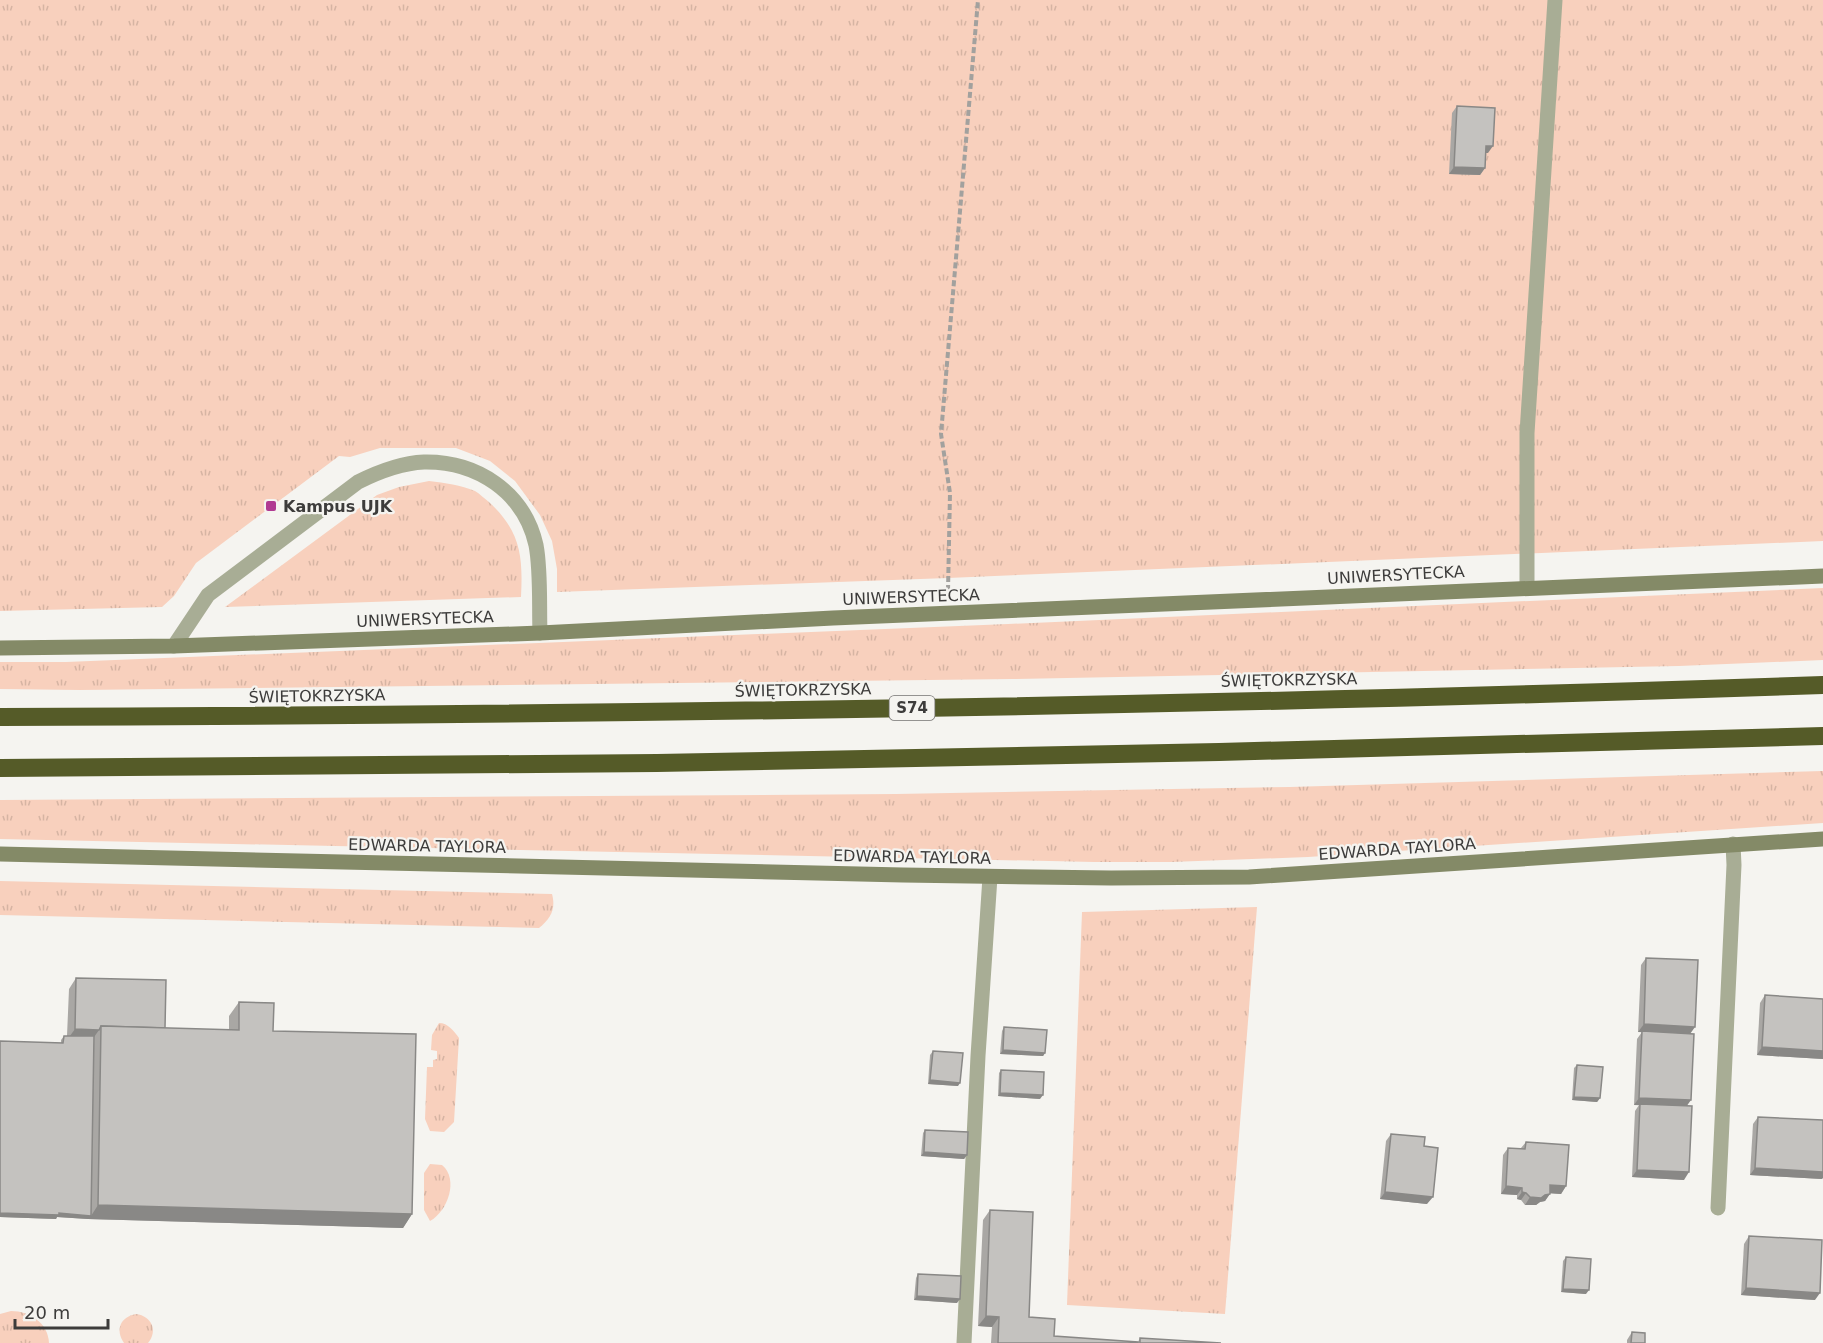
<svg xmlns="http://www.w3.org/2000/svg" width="1823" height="1343" font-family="'DejaVu Sans',sans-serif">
  <defs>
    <pattern id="grass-tufts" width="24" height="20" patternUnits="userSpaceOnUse" patternTransform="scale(1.5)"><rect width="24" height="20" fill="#f8d0bd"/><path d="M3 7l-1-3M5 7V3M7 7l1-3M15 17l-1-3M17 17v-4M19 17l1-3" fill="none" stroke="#d6b4a3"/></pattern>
  </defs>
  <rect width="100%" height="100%" fill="#f5f4f0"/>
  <g fill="url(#grass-tufts)">
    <path d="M0,0H1823V541L948,578L557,592V569L552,541L540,515L515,481L490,461L456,448H380L350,457L339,456L196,563L174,596L162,607L0,611Z"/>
    <path d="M429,481C445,483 461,485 475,491C480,494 485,499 490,503C521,532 523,557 521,597L225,607L377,495L399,487Z"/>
    <path d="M1823,588V660L1679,666L1012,679L80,690L0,689V662H66L1008,624Z"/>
    <path d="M1823,771V823L1308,857L1171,862H1094L0,839V800L896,794L1290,787Z"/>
    <path d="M0,881L552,894C556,909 551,918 539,928L0,915Z"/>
    <path d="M1257,907L1225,1314L1067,1305L1082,912Z"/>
    <path d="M439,1023C448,1023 454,1031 459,1038L454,1122L444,1132L430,1131L425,1119L427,1067H433V1060L437,1059V1051L431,1050L432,1035Z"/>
    <path d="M430,1164L442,1165C459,1179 448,1211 430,1221L424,1210V1173Z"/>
    <path d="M11,1311C30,1311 48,1323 49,1343H0V1314Z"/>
    <path d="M136,1314C152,1316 158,1331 148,1343H124C115,1330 120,1317 136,1314Z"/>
  </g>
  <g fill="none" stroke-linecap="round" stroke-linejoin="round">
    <path stroke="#a2a19e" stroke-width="4" stroke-dasharray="6 3" stroke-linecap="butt" d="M948,591L950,493L941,434L978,0"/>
    <g stroke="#a8ad95" stroke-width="15">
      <path d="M1527,588V433L1555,0"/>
      <path d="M174,646L208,595L358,482C378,472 401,463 424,462C477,461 524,492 536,545C541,571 539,606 540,633"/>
      <path d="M1718,1208L1734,865L1733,844"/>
      <path d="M964,1343L978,1056L990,877"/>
    </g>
    <g stroke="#848a67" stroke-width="15">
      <path d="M0,648L174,646L540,633L833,618L1823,576"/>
      <path d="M0,854L903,875L1111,878L1249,877L1823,839"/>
    </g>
    <g stroke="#555b28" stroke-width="18">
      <path d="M0,717C608,715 1216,706 1823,685"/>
      <path d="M0,768L657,763L1219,752L1823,736"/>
    </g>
  </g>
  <g fill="#a9a7a4">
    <path d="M1457,106L1488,153H1486L1485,168L1480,175L1449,174L1452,113Z"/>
    <path d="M1646,958L1690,1034L1684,1180L1632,1177L1635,1111L1639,1105H1634L1637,1039L1642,1032H1638L1641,965Z"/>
    <path d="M76,978L165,1028L229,1030V1016L239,1002L273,1031L412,1214L403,1228L88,1219L57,1217L56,1219L0,1217V1041L61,1043V1040L64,1036H67L69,989Z"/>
    <path d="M1765,995L1823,999V1059L1757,1055L1760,1003Z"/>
    <path d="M1004,1027L1045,1053L1043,1056L1000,1054L1002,1031Z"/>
    <path d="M933,1051L958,1086L928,1084L930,1055Z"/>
    <path d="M1577,1065L1600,1098L1597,1102L1572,1100L1574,1068Z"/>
    <path d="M1001,1070L1040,1099L998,1096L999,1073Z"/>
    <path d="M1758,1117L1822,1179L1750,1175L1753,1124Z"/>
    <path d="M925,1130L967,1155L964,1159L921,1156L923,1133Z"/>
    <path d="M1391,1134L1424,1146L1427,1204L1380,1199L1386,1141Z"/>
    <path d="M1526,1142L1566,1186L1561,1194L1550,1193L1545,1201L1540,1202L1536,1205H1525L1521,1200L1517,1199V1195L1501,1194L1503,1155L1508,1148H1521Z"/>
    <path d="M990,1210L1029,1317L1054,1336L1138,1342L1140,1338V1343H991L992,1327L978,1326L983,1220Z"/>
    <path d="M1749,1236L1815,1300L1741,1295L1744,1244Z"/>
    <path d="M1566,1257L1586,1294L1561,1292L1563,1261Z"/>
    <path d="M918,1274L957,1303L914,1300L916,1278Z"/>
    <path d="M1632,1332L1645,1343H1627V1340Z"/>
  </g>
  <g fill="#898886">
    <path d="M1486,146H1493L1488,153H1481Z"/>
    <path d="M1454,167L1485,168L1480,175L1449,174Z"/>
    <path d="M1644,1024L1695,1027L1690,1034L1638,1032Z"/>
    <path d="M75,1029L99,1030L92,1040H67Z"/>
    <path d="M1762,1047L1823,1051V1059L1757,1055Z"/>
    <path d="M1003,1050L1045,1053L1043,1056L1000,1054Z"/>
    <path d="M930,1080L960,1083L958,1086L928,1084Z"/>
    <path d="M1000,1093L1043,1095L1040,1099L998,1096Z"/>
    <path d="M1574,1097L1600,1098L1597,1102L1572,1100Z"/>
    <path d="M1639,1098L1691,1100L1686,1107L1634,1105Z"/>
    <path d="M924,1152L967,1155L964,1159L921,1156Z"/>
    <path d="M1755,1168L1823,1172V1178L1822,1179L1750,1175Z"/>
    <path d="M1637,1170L1689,1172L1684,1180L1632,1177Z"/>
    <path d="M1550,1185L1566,1186L1561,1194L1545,1193Z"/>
    <path d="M1506,1186L1522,1188L1517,1195L1501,1194Z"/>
    <path d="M1385,1192L1433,1197L1427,1204L1380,1199Z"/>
    <path d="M1522,1192L1526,1193L1521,1200L1517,1199Z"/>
    <path d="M1550,1194L1545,1201L1540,1202L1536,1205H1525L1530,1197Z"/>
    <path d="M98,1205L412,1214L403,1228L88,1219L57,1217L56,1219L0,1217V1213H59L91,1216Z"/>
    <path d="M1746,1288L1820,1293L1815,1300L1741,1295Z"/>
    <path d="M1563,1289L1589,1290L1586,1294L1561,1292Z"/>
    <path d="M917,1296L960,1299L957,1303L914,1300Z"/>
    <path d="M986,1316L999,1317L992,1327L978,1326Z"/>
  </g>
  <g fill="#c4c2bf" stroke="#898886" stroke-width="1.5">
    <path d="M1457,106L1495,108L1493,146H1486L1485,168L1454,167Z"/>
    <path d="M1646,958L1698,960L1695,1027L1644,1024Z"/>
    <path d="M76,978L166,980L165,1028L101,1026L99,1030L75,1029Z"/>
    <path d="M1765,995L1823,999V1051L1762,1047Z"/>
    <path d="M239,1002L274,1003L273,1031L416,1034L412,1214L98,1205L101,1026L239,1030Z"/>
    <path d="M1004,1027L1047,1030L1045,1053L1003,1050Z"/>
    <path d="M1642,1031L1694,1034L1691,1100L1639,1098Z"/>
    <path d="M64,1036H94L91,1216L59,1213V1215L0,1213V1041L63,1043Z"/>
    <path d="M933,1051L963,1053L960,1083L930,1080Z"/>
    <path d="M1577,1065L1603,1067L1600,1098L1574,1097Z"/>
    <path d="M1001,1070L1044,1072L1043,1095L1000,1093Z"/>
    <path d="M1640,1104L1692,1106L1689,1172L1637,1170Z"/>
    <path d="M1758,1117L1823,1120V1172L1755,1168Z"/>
    <path d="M925,1130L968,1132L967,1155L924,1152Z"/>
    <path d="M1391,1134L1425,1137L1424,1146L1438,1148L1433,1197L1385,1192Z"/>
    <path d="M1526,1142L1569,1145L1566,1186L1550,1185V1194L1545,1195L1541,1198L1530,1197L1526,1193L1522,1192V1188L1506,1186L1508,1148L1525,1149Z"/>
    <path d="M990,1210L1033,1212L1029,1317L1055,1319L1054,1336L1138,1342V1343H998L999,1317L986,1316Z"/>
    <path d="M1749,1236L1822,1240L1820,1293L1746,1288Z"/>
    <path d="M1566,1257L1591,1259L1589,1290L1563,1289Z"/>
    <path d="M918,1274L961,1276L960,1299L917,1296Z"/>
    <path d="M1632,1332L1645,1333V1343H1631Z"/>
    <path d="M1140,1338L1221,1343H1140Z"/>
  </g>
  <rect fill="#b03a92" stroke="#f5f4f0" stroke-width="2" x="265" y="500" width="12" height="12" rx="3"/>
  <g text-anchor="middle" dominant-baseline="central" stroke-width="4.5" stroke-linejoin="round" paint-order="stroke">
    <rect fill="#f5f4f0" stroke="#747371" stroke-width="1.5" x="889.5" y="696" width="45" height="24" rx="4.5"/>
    <g font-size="15" font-weight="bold" fill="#3d3c3b">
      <text x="912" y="708">S74</text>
    </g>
    <g font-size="16" font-weight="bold" fill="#3d3c3b" stroke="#f5f4f0" text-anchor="start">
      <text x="283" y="506">Kampus UJK</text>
    </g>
    <g font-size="16" fill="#3d3c3b" stroke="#f5f4f0">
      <text transform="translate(1396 575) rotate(-3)">UNIWERSYTECKA</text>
      <text transform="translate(911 597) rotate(-2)">UNIWERSYTECKA</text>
      <text transform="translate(425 619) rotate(-2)">UNIWERSYTECKA</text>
      <text transform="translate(1289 680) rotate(-1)">ŚWIĘTOKRZYSKA</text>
      <text transform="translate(803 690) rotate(-1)">ŚWIĘTOKRZYSKA</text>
      <text transform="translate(317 696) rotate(-1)">ŚWIĘTOKRZYSKA</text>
      <text transform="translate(427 846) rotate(1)">EDWARDA TAYLORA</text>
      <text transform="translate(1397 849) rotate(-4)">EDWARDA TAYLORA</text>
      <text transform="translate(912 857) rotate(1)">EDWARDA TAYLORA</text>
    </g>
  </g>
  <path d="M15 1319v9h93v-9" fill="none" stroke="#3d3c3b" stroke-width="3"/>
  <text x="24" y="1319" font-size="18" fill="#3d3c3b" stroke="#f5f4f0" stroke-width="4.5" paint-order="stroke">20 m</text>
</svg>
